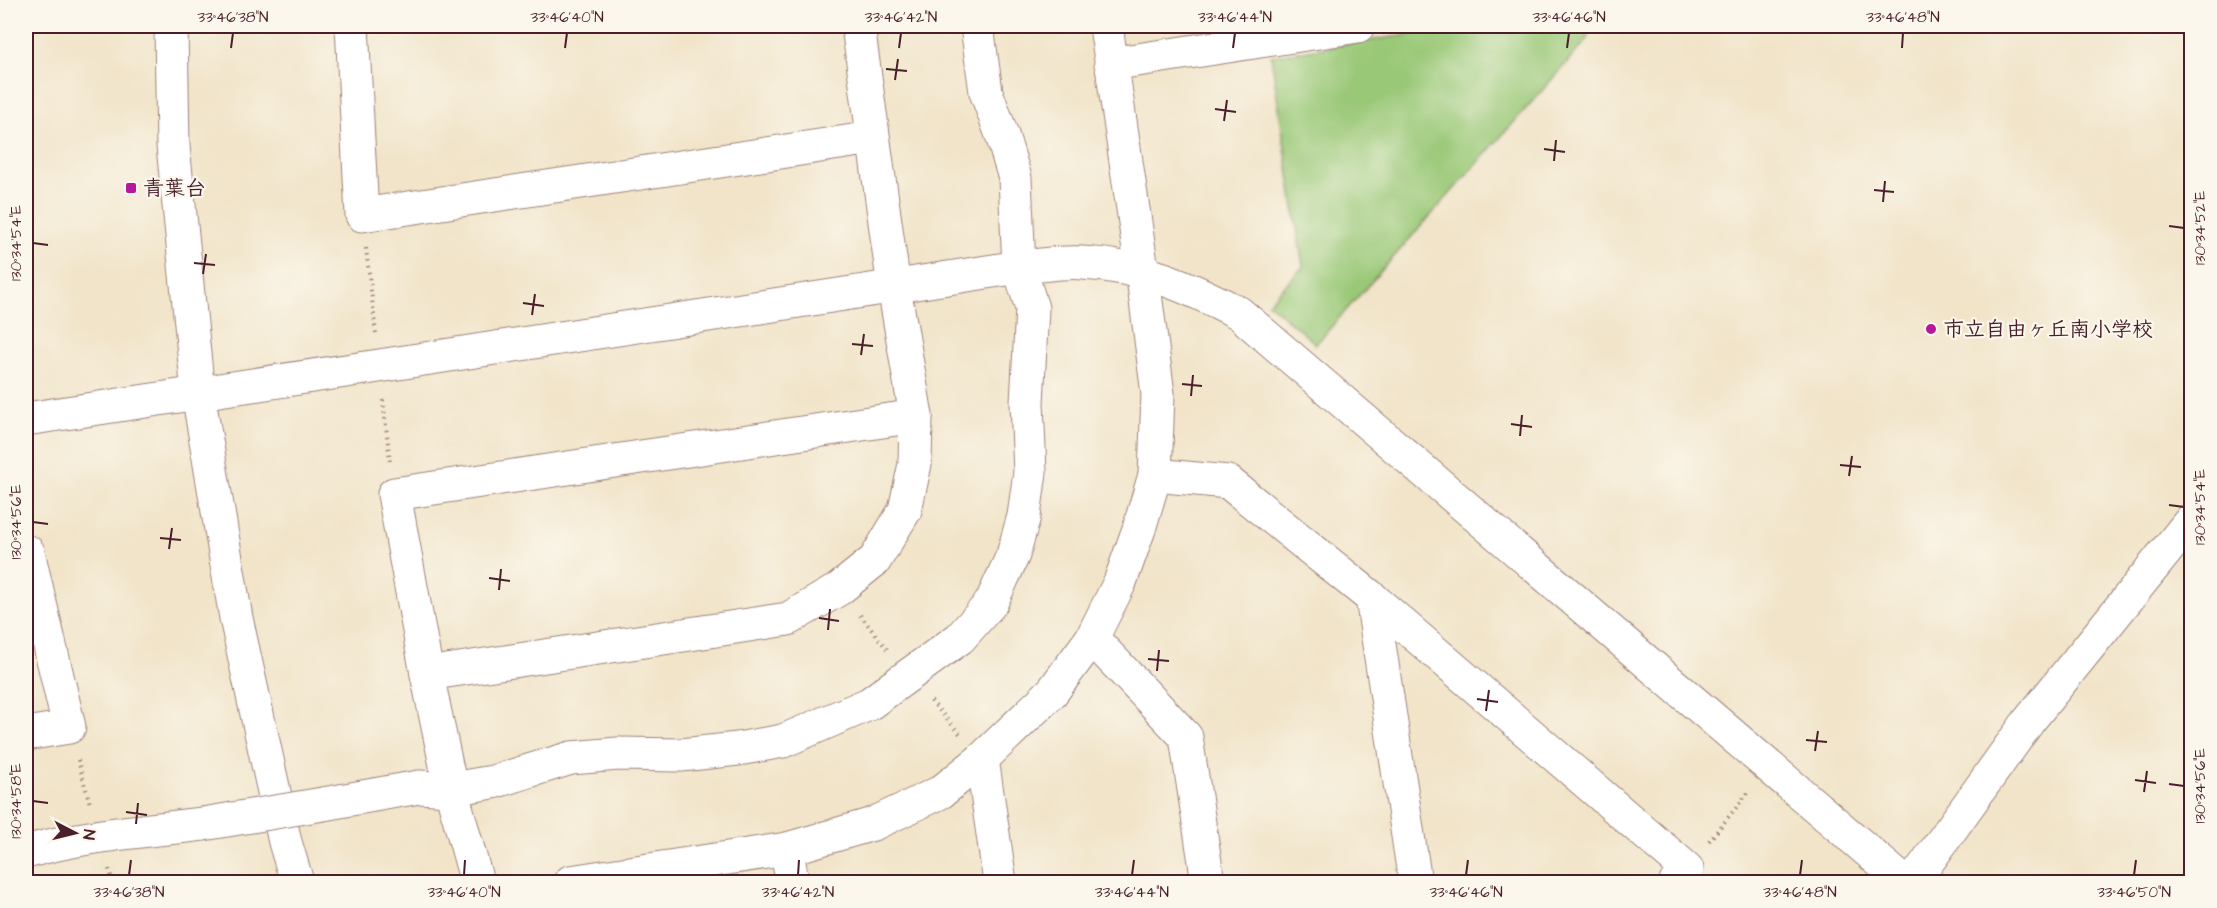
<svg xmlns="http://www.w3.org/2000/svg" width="2217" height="908" font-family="'Architects Daughter','Klee One',sans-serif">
  <rect width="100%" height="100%" fill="#fbf7ec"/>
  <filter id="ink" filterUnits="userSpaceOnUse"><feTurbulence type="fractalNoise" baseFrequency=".0167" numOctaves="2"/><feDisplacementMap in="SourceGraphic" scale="12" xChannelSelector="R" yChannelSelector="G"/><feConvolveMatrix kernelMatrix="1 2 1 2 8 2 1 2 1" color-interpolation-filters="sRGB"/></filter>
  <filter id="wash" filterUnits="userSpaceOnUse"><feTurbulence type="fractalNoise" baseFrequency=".008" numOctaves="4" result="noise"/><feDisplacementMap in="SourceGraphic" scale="24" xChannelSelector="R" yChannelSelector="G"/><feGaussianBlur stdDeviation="1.35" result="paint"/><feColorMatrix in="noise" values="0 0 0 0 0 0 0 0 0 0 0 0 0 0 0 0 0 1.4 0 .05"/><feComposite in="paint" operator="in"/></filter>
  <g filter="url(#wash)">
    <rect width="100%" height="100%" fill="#f1e4c9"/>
    <path fill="#99c876" stroke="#727450" stroke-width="1.5" d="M1463,26H1586L1588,39L1316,344L1268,303L1303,267L1271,56Z"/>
  </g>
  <g filter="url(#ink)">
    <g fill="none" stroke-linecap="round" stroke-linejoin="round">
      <g stroke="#9e827a" stroke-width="35">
        <g id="minor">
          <path d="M171,26L173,146L198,393L236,618L285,842L297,882"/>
          <path d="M352,26L362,215L873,138"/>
          <path d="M1111,64L1358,26"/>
          <path d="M26,419L379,366L1019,267C1040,266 1062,261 1083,263C1142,266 1187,286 1239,313L1904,882"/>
          <path d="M1155,475L1228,482L1372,598L1415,882"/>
          <path d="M26,553L28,552L69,727L26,734"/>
          <path d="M1372,598L1687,869L1676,882"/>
          <path d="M1092,638L1186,737L1208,882"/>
          <path d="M427,674L788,619L839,589L875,560L905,510L915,464L916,416L894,287L858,26"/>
          <path d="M982,759L1000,882"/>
          <path d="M323,804L419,787L451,789L493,782L571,758L618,754L681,755L738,749L783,741L869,704L960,638L991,603L1013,555L1024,516L1030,472L1027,403L1032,308L1019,267L1015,178L1002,135L986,92L977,26"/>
          <path d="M787,849L792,882"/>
          <path d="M26,852C83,835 144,831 203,824"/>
          <path d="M477,882L451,789L427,674L394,494L916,416"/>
          <path d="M570,882L787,849L873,824L941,792L982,759L1052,692L1092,638L1120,582L1139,529L1155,475L1158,394L1142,270L1106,26"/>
          <path d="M1913,882L2028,722L2192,519"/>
        </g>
      </g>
      <g stroke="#9e827a" stroke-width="4" stroke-dasharray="1.5 4.5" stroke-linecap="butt">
        <path d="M366,248L376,333"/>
        <path d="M383,400L390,461"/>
        <path d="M860,615L887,649"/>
        <path d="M931,701L960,734"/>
        <path d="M78,760L90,804"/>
        <path d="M1709,841L1748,793"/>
        <path d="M109,869L113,882"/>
      </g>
      <use href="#minor" stroke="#fff" stroke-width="33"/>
      <g stroke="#9e827a" stroke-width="35" stroke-linecap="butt">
        <path id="minor-bridge" d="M203,824L323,804"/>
      </g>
      <use href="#minor-bridge" stroke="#fff" stroke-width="33"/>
    </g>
  </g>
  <path fill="none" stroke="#4a1f2b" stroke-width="2" d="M231,48L233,33M565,48L567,33M899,48L901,33M1233,48L1235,33M1567,48L1569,33M1902,48L1903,33M886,69L907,71M895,80L898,59M1215,109L1236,112M1224,121L1227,100M1544,149L1565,152M1554,161L1556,140M1874,190L1894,192M1883,202L1885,181M2169,226L2184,228M33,243L48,245M194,263L215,265M203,274L206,254M523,303L544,306M532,315L535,294M852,344L873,346M861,355L864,334M1182,384L1202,386M1191,396L1193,375M1511,424L1532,427M1520,436L1522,415M1840,465L1861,467M1849,476L1852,456M2169,505L2184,507M33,522L48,524M160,538L181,540M169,549L172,528M489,578L510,581M499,590L501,569M819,618L839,621M828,630L830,609M1148,659L1169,661M1157,671L1159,650M1477,699L1498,702M1486,711L1489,690M1806,740L1827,742M1815,751L1818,731M2135,780L2156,783M2169,784L2184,786M2144,792L2147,771M33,801L48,803M126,812L147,815M136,824L138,803M129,875L131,860M464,875L465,860M798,875L799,860M1132,875L1134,860M1466,875L1468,860M1800,875L1802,860M2134,875L2136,860"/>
  <g fill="#b5179e" stroke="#fbf7ec" stroke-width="2">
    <rect x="125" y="182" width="12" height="12" rx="3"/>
    <circle cx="1931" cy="329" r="6"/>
  </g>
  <g text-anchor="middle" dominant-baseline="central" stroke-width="4.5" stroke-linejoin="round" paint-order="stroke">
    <g font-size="21" font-weight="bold" fill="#4a1f2b" stroke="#fbf7ec" text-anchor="start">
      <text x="143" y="188">青葉台</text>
      <text x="1943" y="329">市立自由ヶ丘南小学校</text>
    </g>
  </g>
  <rect width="2217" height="908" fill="none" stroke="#fbf7ec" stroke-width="66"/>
  <g transform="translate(75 833) rotate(97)" stroke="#fbf7ec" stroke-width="4.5" paint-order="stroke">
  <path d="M0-4.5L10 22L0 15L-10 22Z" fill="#4a1f2b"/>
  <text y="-9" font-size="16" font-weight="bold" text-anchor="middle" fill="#4a1f2b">N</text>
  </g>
  <rect x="33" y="33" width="2151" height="842" fill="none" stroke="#4a1f2b" stroke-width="2"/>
  <g font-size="15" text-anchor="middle" fill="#4a1f2b">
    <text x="233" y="22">33°46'38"N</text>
    <text x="567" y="22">33°46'40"N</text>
    <text x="901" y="22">33°46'42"N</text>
    <text x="1235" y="22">33°46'44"N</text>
    <text x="1569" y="22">33°46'46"N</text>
    <text x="1903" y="22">33°46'48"N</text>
    <text transform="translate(2200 228) rotate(-90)" y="5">130°34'52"E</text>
    <text transform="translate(16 243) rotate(-90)" y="5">130°34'54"E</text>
    <text transform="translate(2200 507) rotate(-90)" y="5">130°34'54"E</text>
    <text transform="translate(16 522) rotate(-90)" y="5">130°34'56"E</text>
    <text transform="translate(2200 786) rotate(-90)" y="5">130°34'56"E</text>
    <text transform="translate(16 801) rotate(-90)" y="5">130°34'58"E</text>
    <text x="129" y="897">33°46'38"N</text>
    <text x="464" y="897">33°46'40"N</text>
    <text x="798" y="897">33°46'42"N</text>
    <text x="1132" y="897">33°46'44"N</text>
    <text x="1466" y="897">33°46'46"N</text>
    <text x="1800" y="897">33°46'48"N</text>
    <text x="2134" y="897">33°46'50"N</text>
  </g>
</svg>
